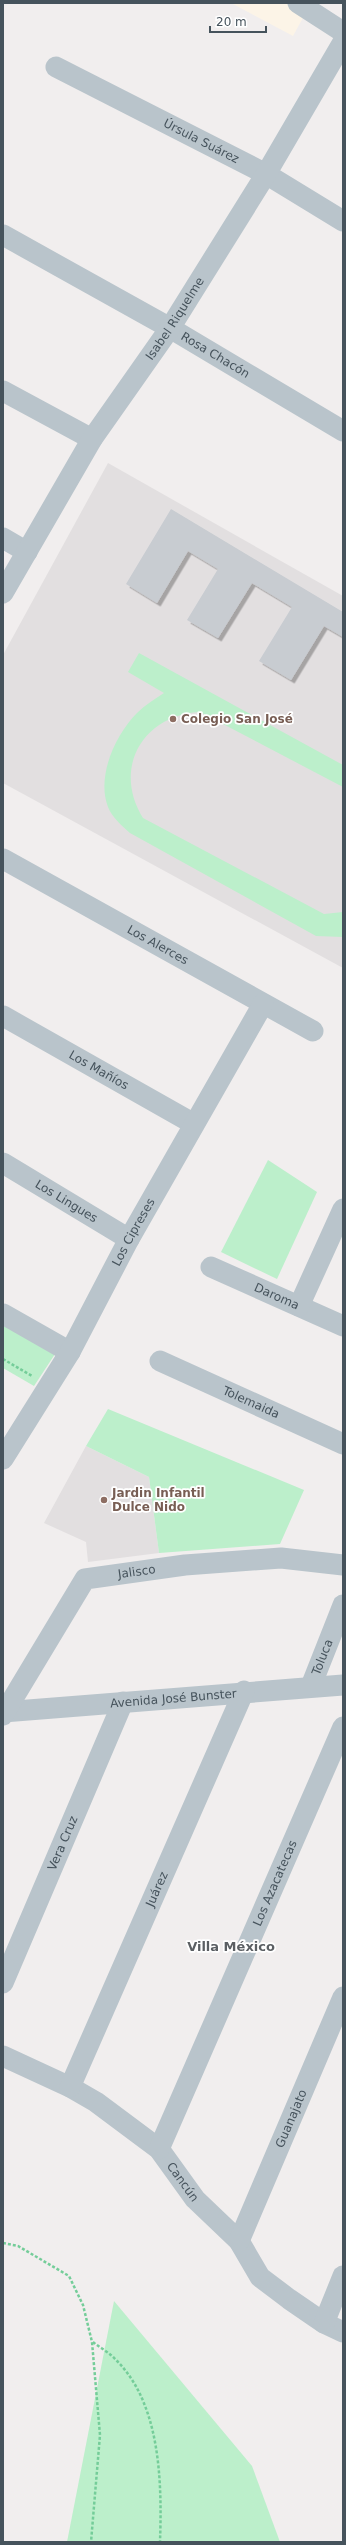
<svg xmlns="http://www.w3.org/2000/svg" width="346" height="2545" font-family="'DejaVu Sans',sans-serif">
  <defs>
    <filter id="shadow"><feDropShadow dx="3.5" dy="3.5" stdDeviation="0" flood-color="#0004"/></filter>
  </defs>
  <rect width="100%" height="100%" fill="#f1eeee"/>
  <path fill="#fcf4e7" d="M231,3H311L293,36Z"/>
  <g fill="#e2dfe0">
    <path d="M108,463L343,596V968L3,783V655Z"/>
    <path d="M86,1446L149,1477L159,1553L88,1562L86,1542L44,1523Z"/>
  </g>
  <g fill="#bcefcb">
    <path d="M139,653L343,765V787L200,712C143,715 112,768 143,818L324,914L343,912V937L316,936L130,833C121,825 112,817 108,807C96,776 116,734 137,713C145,705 155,699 164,693L128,672Z"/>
    <path d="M268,1160L317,1192L277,1279L221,1252Z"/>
    <path d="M3,1320L57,1351L34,1386L3,1368Z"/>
    <path d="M108,1409L304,1490L280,1544L159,1553L149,1477L86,1446Z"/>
    <path d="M114,2301L252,2466L280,2542H67Z"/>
  </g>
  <path fill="#c8ccd1" filter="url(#shadow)" d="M171,509L343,612V637L324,626L291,680L259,661L292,607L252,583L218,638L187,620L218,569L188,551L157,603L126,584Z"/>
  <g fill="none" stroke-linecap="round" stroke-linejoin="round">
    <g stroke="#74cd99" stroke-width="2.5" stroke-dasharray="3 2" stroke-linecap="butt">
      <path d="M3,1359L32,1376"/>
      <path d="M3,2243L18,2246L69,2276L83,2305L92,2342L100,2435L91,2542"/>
      <path d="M93,2342C100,2348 109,2352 115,2359C161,2403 162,2483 160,2542"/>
    </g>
    <g stroke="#b9c4cb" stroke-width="21">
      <path d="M298,3L343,32"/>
      <path id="s1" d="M56,67L266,174L343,221"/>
      <path id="s2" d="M3,235L170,328L343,431"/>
      <path d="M3,391L92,439"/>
      <path d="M3,538L27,552"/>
      <path id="s3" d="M3,593L92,439L170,328L266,174L343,42"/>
      <path id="s4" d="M3,859L313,1031"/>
      <path id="s5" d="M3,1016L194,1124"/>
      <path id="s6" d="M3,1163L129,1239"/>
      <path id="s7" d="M211,1267L343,1326"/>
      <path d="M299,1306L343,1209"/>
      <path d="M3,1314L70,1352"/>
      <path id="s8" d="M160,1361L343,1444"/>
      <path id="s9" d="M3,1459L70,1352L129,1239L263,1004"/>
      <path id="s10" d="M311,1686L343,1605"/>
      <path id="s11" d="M3,1712L343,1685"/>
      <path id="s12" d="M3,1715L85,1579L185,1565L281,1558L343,1565"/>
      <path id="s13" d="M3,1983L123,1702"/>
      <path id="s14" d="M3,2056L70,2087L96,2102L159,2149L195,2199L239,2241L260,2277L289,2299L324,2323L343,2332"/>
      <path id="s15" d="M70,2087L244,1691"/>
      <path id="s16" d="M159,2149L343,1727"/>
      <path id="s17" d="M239,2241L343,1997"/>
      <path d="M324,2323L343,2276"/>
    </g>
  </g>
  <g fill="#8d6e63" stroke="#fff" stroke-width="1.5">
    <circle cx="173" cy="719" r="4"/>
    <circle cx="104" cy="1500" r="4"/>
  </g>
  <g text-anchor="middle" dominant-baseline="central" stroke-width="3.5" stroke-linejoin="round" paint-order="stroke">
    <g font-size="12" fill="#46535c" stroke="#fff">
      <text stroke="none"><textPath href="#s1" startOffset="163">Úrsula Suárez</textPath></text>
      <text stroke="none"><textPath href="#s3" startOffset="324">Isabel Riquelme</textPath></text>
      <text stroke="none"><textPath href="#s2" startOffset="244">Rosa Chacón</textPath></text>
      <text stroke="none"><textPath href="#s4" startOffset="177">Los Alerces</textPath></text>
      <text stroke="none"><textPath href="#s5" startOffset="110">Los Mañíos</textPath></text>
      <text stroke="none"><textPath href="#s6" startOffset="74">Los Lingues</textPath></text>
      <text stroke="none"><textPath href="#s9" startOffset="262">Los Cipreses</textPath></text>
      <text stroke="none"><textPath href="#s7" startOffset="72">Daroma</textPath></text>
      <text stroke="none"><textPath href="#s8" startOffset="100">Tolemaida</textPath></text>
      <text stroke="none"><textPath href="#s12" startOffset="211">Jalisco</textPath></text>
      <text stroke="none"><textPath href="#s10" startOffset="31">Toluca</textPath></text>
      <text stroke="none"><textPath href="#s11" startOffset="171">Avenida José Bunster</textPath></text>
      <text stroke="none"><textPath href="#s13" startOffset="152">Vera Cruz</textPath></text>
      <text stroke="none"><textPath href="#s16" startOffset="290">Los Azacatecas</textPath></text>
      <text stroke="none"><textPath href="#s15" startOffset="216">Juárez</textPath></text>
      <text stroke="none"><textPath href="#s17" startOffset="133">Guanajato</textPath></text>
      <text stroke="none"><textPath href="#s14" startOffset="223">Cancún</textPath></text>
    </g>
    <g font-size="12" font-weight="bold" fill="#785e54" stroke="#fff" text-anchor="start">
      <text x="181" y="719">Colegio San José</text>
      <text x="112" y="1493">Jardin Infantil<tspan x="112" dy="14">Dulce Nido</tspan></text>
    </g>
    <g font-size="13" font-weight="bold" fill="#5b5f63" stroke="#fff">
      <text x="231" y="1946">Villa México</text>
    </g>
  </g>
  <rect width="346" height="2545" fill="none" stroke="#46535c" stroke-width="8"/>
  <path d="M210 26v6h56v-6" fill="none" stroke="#46535c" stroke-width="2"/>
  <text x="216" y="26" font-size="12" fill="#46535c" stroke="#ffffff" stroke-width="3" paint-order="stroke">20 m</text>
</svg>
